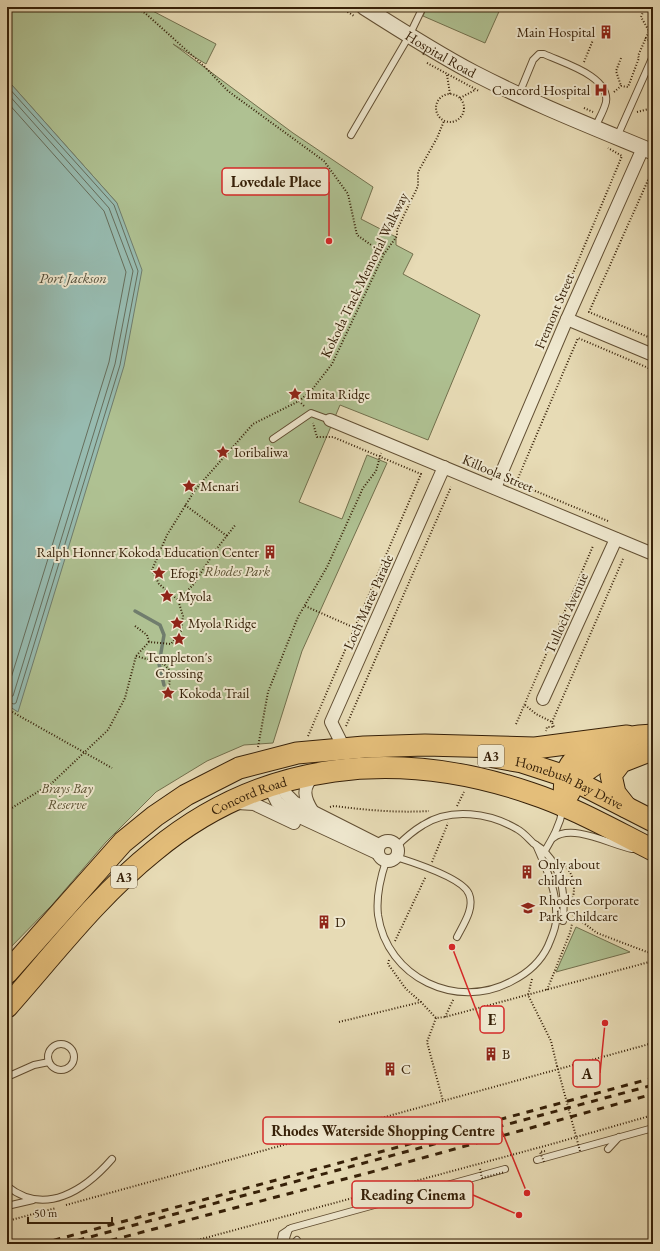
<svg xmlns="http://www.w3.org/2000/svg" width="660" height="1251" font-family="'EB Garamond',serif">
  <rect width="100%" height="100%" fill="#e7dbb5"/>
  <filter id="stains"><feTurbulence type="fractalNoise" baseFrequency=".005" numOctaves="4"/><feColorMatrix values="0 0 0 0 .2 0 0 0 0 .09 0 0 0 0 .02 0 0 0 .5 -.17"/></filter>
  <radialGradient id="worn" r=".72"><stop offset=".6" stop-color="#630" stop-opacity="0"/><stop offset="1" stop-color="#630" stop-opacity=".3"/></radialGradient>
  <g fill="#afc192" stroke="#72704d">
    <path d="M7,7H145L216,44L206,64L173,44L293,133L373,187L361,219L396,237V245L413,254L403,274L480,315L428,440L340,405L299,502L342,519L367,455L387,463L302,651L273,743L244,745L207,761L156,792L106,842L52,905L7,951V705L18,711L117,203L11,84L7,82Z"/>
    <path d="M427,7H501L485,43L423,16Z"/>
    <path d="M576,927L630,952L556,972Z"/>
  </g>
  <path fill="#97bbb0" stroke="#707d6d" d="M7,82L11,84L117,203L142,270L124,366L18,712L7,705Z"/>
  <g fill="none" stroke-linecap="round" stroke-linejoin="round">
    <g stroke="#666e5c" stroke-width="1">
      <path d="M7,86L114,205L138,271L120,365L16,703L14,704L7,702"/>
      <path d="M7,93L109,208L133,271L115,364L13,696L7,697"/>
      <path d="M7,102L104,211L126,272L109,362L7,691"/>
    </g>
    <path stroke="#707d6d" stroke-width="3.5" d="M135,611L160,625L164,635L159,664L164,685"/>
    <g stroke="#624f33" stroke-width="8">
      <g id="service">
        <path d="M519,94L533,60L539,54H544C563,63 610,76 606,102C604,111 598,120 595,128"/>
        <path d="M351,135L409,36L423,7"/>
        <path d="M617,137L653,56"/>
        <path d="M273,439L311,413L330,420"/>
        <path d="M553,838C573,823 611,845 632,849"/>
        <path d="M397,846C405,838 413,831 423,825C451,807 490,813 517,829C523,832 528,838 533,843C537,846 542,848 545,852C563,871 565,896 563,921"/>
        <path d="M543,854C552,839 560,826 563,808"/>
        <path d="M396,857C412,862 463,878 469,894C475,908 463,925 457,937"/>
        <path d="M386,861C380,879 376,897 378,915C387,978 457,1011 512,981C528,973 540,963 548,946C551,938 556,929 556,920C558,893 547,870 536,845"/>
        <circle cx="61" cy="1057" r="13"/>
        <path d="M7,1077L34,1065L49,1062"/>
        <path d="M608,1149L619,1137"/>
        <path d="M537,1160L653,1128"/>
        <path d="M7,1186C45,1217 85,1190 112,1159"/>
        <path d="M7,1206L33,1200"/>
        <path d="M280,1244L282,1234L291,1228L505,1169"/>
        <path d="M287,1244L286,1238L289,1229"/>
        <path d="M293,1244L297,1240"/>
      </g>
    </g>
    <g stroke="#624f33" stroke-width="14">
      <g id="minor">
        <path d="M567,319L653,355"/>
        <path d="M330,420L653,554"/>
        <path d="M495,488L567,319L643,148"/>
        <path d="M543,699L616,539"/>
        <path d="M344,748L331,722L444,467"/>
        <path d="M282,782L286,794L294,802L379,845"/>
        <path d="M269,786L277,802L291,813L377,853"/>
        <path d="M237,803L254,804L294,823"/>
        <path d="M313,812C304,798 301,787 315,775"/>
        <circle cx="388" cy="851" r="10"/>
      </g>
    </g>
    <g stroke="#624f33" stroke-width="17">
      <g id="tertiary">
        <path id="s1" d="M364,7C400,30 436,53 474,73C532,103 593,127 653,152"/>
      </g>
    </g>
    <g stroke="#362008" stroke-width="21">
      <g id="primary">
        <path d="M569,795C583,767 605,756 636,754"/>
        <path d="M563,807C564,797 562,785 565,775C572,744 626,735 653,734"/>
      </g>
    </g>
    <g stroke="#362008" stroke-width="23">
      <g id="trunk">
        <path id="s2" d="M494,757L522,762L565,776L653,821"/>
        <path d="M626,807L615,793L611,775L621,762L644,753"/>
        <path d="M7,973L123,842L155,816L186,795L239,768L297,753L364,747L425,745L535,748L627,736"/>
        <path id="s3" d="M7,1007C54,954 98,896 154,851C264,760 398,748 530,793C573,807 613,830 653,850"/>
      </g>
    </g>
    <g stroke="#362008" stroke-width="2" stroke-dasharray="1 2" stroke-linecap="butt">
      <path d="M133,7L145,13L204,66L228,91L324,161L348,194L357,235L384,254"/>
      <path d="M340,7L354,16"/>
      <path d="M645,38L653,42"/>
      <path d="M621,58L616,71L621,86"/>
      <path d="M584,62L593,40"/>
      <path d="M427,63L479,91"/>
      <path d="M447,75L450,94"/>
      <path d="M614,92L621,86L628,87L639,58L638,56L649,31L641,17L645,7"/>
      <circle cx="450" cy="108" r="14"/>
      <path d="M460,98L475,90"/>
      <path d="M584,108L593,112"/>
      <path d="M637,112L653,108"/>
      <path d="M653,169L589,312L653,339"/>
      <path d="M561,302L622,156L608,148"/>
      <path d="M299,401L305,407"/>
      <path d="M482,467L490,471"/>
      <path d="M185,505L227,536"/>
      <path d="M608,521L516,483L578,338L653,370"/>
      <path d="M178,600L193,585L215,551L236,524"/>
      <path d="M305,606L355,628"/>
      <path d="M135,626L147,635L149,642"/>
      <path d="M136,656L164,664L170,671L169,691"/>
      <path d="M525,705L536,714L552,722L554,727H547L546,731"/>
      <path d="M7,709L112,768"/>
      <path d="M552,722L623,559"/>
      <path d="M516,724L593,546"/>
      <path d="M346,726L451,487"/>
      <path d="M308,736L421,474L333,437H317L313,423"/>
      <path d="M258,747L268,692L298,617L327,567L363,488L376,471L381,453"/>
      <path d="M457,806L464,792"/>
      <path d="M330,807L334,806C366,810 396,813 429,811"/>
      <path d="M7,811L52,783L108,730L125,698L136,656L149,642L171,644L181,631L183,616L178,600L159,584L152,570L167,535L195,490L253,424L299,401L311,391L332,364L384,254L397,236V230L418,186V172L437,138L444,121"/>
      <path d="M432,862L448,823"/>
      <path d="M565,866C574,874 576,889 572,900"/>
      <path d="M7,889L10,903L7,912"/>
      <path d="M573,915L597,933L647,952L653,953"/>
      <path d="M395,941L426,876"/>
      <path d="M389,960L388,964L406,989L421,1002"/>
      <path d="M532,979L528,995L551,1041L557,1066"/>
      <path d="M547,990L570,933L572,924"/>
      <path d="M445,1017L454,998"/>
      <path d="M436,1018L427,1042L443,1101"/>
      <path d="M339,1022L421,1002L436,1018L445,1017L653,961"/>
      <path d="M66,1205L653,1043"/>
      <path d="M7,1221L56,1208"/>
      <path d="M183,1244L552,1144L653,1115"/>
    </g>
    <use href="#service" stroke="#efe8cf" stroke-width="6"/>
    <use href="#minor" stroke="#efe8cf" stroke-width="12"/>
    <use href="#tertiary" stroke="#efe8cf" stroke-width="15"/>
    <use href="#primary" stroke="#e4be7a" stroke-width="19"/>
    <use href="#trunk" stroke="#e4be7a" stroke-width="21"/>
    <g stroke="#362008" stroke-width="3" stroke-dasharray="7 7" stroke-linecap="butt">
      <path d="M40,1244L653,1078"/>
      <path d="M64,1244L653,1085"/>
      <path d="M97,1244L379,1170L653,1094"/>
    </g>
    <g stroke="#362008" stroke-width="2" stroke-dasharray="1 2" stroke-linecap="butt">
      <path d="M557,1066L580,1151"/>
      <path d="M544,1162L540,1152L545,1151"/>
      <path d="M480,1169L482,1178L505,1172"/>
    </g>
  </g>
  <defs>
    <g id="building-bare" transform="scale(1.08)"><path d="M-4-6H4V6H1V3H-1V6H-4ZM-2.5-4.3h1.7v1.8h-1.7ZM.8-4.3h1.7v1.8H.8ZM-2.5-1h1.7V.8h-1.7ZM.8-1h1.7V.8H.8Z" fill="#8f2418" stroke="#efe8cf" stroke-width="2.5" paint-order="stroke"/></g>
    <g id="hospital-bare" transform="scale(1.08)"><path d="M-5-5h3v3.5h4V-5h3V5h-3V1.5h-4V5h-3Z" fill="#8f2418" stroke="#efe8cf" stroke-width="2.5" paint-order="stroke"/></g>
    <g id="sight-bare" transform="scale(1.08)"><path d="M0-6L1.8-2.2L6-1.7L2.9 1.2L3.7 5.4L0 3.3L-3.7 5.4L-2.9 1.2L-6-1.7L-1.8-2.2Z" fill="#8f2418" stroke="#efe8cf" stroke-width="2.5" paint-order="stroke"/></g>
    <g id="school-bare" transform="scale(1.08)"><path d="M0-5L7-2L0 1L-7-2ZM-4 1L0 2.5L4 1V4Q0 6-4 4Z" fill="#8f2418" stroke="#efe8cf" stroke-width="2.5" paint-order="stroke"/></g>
  </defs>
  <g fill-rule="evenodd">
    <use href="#building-bare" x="606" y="32"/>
    <use href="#hospital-bare" x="601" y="90"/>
    <use href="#sight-bare" x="295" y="394"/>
    <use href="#sight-bare" x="223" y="452"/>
    <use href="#sight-bare" x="189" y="486"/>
    <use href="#building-bare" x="270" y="552"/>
    <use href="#sight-bare" x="159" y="573"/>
    <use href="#sight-bare" x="167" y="596"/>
    <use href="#sight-bare" x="177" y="623"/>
    <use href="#sight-bare" x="179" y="639"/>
    <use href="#sight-bare" x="168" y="693"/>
    <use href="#building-bare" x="527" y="872"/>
    <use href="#school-bare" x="528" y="908"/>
    <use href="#building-bare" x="324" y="922"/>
    <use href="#building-bare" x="491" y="1054"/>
    <use href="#building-bare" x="390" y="1069"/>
  </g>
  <g text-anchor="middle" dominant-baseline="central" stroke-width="4" stroke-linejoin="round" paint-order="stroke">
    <g fill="#efe8cf" stroke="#6e5c44" stroke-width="1">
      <rect x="478" y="745" width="26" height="22" rx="3"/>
      <rect x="111" y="866" width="26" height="22" rx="3"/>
    </g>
    <g font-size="13" font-weight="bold" fill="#362008">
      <text x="491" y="756">A3</text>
      <text x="124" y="877">A3</text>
    </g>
    <g font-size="14" fill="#362008" stroke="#efe8cf" text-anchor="start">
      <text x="595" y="32" text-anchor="end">Main Hospital</text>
      <text x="590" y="90" text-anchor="end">Concord Hospital</text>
      <text x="306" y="394">Imita Ridge</text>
      <text x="234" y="452">Ioribaliwa</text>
      <text x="200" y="486">Menari</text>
      <text x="259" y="552" text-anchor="end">Ralph Honner Kokoda Education Center</text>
      <text x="170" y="573">Efogi</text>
      <text x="178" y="596">Myola</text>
      <text x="188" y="623">Myola Ridge</text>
      <text x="179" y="657" text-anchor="middle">Templeton's<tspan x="179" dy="16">Crossing</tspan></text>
      <text x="179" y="693">Kokoda Trail</text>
      <text x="538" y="864">Only about<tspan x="538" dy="16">children</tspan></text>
      <text x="539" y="900">Rhodes Corporate<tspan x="539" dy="16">Park Childcare</tspan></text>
      <text x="335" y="922">D</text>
      <text x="502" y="1054">B</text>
      <text x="401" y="1069">C</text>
    </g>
    <g font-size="14" fill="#362008" stroke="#efe8cf">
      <text stroke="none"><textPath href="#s1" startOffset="90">Hospital Road</textPath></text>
      <text transform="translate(364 275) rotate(-64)">Kokoda Track Memorial Walkway</text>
      <text transform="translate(554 311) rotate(-67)">Fremont Street</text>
      <text transform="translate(498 473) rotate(23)">Killoola Street</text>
      <text transform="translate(368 602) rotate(-66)">Loch Maree Parade</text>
      <text transform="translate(566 613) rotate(-66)">Tulloch Avenue</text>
      <text stroke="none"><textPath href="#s2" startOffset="80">Homebush Bay Drive</textPath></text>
      <text stroke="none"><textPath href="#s3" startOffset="325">Concord Road</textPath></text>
    </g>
    <g font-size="14" font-style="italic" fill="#5a5031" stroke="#efe8cf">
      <text x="237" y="571">Rhodes Park</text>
      <text x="67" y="788">Brays Bay<tspan x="67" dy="16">Reserve</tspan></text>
    </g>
    <g font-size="15" font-style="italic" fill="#534e3a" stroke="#efe8cf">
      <text x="73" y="277">Port Jackson</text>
    </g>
  </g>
  <path fill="none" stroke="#d62828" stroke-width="1.5" d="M329 241L329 182M452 947L480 1020M605 1023L600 1073M527 1193L502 1131M519 1215L473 1195"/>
  <g fill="#d62828" stroke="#efe8cf" stroke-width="1.5">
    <circle cx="329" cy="241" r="4"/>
    <circle cx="452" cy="947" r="4"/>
    <circle cx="605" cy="1023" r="4"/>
    <circle cx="527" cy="1193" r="4"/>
    <circle cx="519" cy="1215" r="4"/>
  </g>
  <g fill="#efe8cf" stroke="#d62828" stroke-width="1.5">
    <rect x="222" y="168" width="107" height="27" rx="4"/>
    <rect x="480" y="1006" width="24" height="27" rx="4"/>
    <rect x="573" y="1060" width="27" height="27" rx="4"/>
    <rect x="263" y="1117" width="239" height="27" rx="4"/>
    <rect x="352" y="1181" width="121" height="27" rx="4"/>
  </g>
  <g font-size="15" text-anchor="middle" font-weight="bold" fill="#362008">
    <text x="276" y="187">Lovedale Place</text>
    <text x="492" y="1025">E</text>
    <text x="587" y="1079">A</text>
    <text x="383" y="1136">Rhodes Waterside Shopping Centre</text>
    <text x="413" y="1200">Reading Cinema</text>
  </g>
  <rect width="660" height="1251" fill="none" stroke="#e7dbb5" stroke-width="24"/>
  <rect x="8" y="8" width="644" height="1235" fill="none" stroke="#362008" stroke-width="2"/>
  <rect x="12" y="12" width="636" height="1227" fill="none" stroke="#362008"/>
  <path d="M28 1217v6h84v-6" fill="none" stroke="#362008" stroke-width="2"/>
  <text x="34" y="1217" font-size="12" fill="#362008" stroke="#efe8cf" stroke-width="3" paint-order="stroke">50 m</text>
  <rect width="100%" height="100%" filter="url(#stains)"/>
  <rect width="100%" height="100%" fill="url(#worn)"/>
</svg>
